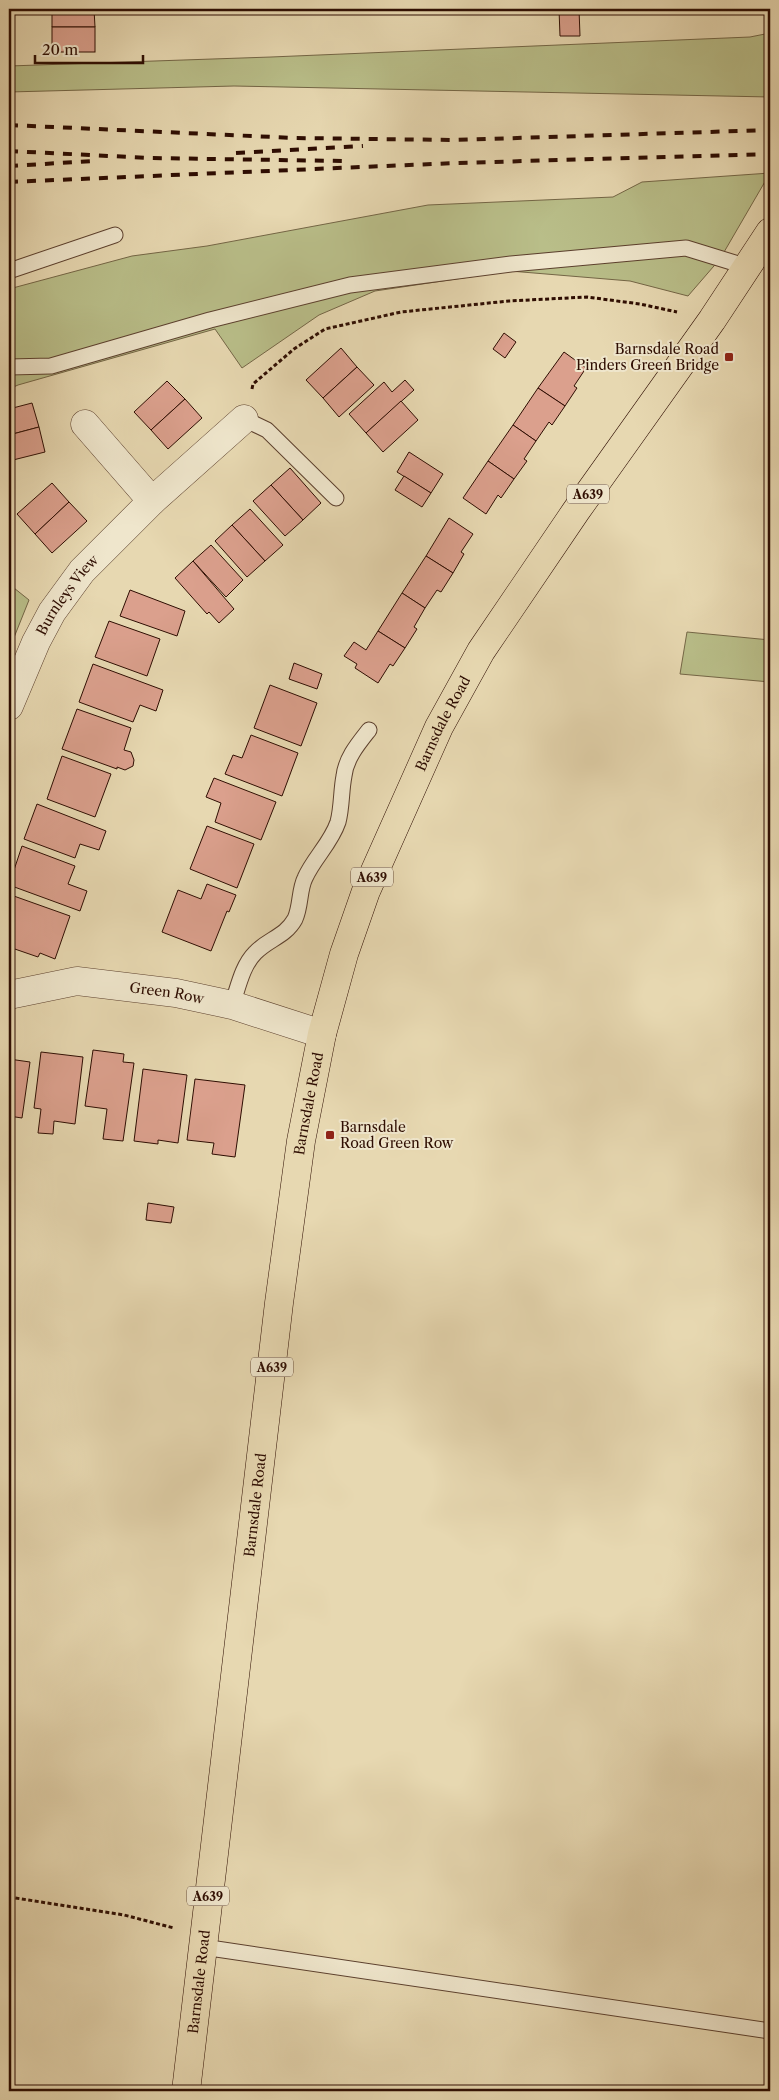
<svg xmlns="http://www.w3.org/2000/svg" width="779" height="2100" font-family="'Libre Caslon Text',serif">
  <rect width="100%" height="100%" fill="#e7d8b1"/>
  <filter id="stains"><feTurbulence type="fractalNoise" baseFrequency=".004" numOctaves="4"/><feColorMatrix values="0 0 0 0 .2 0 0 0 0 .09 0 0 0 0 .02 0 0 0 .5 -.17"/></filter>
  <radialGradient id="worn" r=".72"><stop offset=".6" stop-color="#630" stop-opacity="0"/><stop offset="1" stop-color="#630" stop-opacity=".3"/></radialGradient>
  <g fill="#b9be89" stroke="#746646">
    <path d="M770,33V97L234,86L9,92V66L271,57L750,37Z"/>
    <path d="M770,173L720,259L688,296L630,281L510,271L375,291L319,315L242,368L215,329L18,385L9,389V289L132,256L207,246L428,205L613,197L642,182Z"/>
    <path d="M9,584L29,600L9,650Z"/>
    <path d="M687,632L770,640V682L680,674Z"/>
  </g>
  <g fill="#dba08d" stroke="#2e0d02">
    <path d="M52,9H94L95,27H52Z"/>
    <path d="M559,9H579L580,36H560Z"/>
    <rect x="52" y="27" width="43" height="25"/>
    <path d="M504,333L516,342L505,358L493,349Z"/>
    <path d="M341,348L357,367L323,398L306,380Z"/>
    <path d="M564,352L586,368L574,386L577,388L565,406L538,388Z"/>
    <path d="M357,367L374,385L339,417L323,398Z"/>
    <path d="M405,380L414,390L366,433L349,414L384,382L392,392Z"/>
    <path d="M167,381L185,399L151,430L134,412Z"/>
    <path d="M538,388L565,406L552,425L549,422L536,441L513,425Z"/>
    <path d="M185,399L202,418L168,449L151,430Z"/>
    <path d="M401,401L418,420L383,452L366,433Z"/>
    <path d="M32,403L39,427L9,435V409Z"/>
    <path d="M513,425L536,441L524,459L527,461L514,479L488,461Z"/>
    <path d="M39,427L45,452L9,461V435Z"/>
    <path d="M409,452L443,474L431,493L397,472Z"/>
    <path d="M488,461L514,479L501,498L498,495L486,514L463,498Z"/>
    <path d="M290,468L321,503L303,520L271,485Z"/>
    <path d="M404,476L431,493L422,507L395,490Z"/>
    <path d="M52,483L69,502L35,534L17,514Z"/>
    <path d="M271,485L303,520L285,536L253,501Z"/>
    <path d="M69,502L87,521L52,553L35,534Z"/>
    <path d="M250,509L283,545L265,561L232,525Z"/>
    <path d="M449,518L473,534L461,552L464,554L453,573L426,556Z"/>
    <path d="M232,525L265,561L247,577L215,541Z"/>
    <path d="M211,545L243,580L226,597L193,561Z"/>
    <path d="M426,556L453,573L441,592L437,590L425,608L402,593Z"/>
    <path d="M193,561L234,609L219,623L209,612L207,614L175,578Z"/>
    <path d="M130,590L185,611L177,636L120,616Z"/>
    <path d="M402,593L425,608L414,627L417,629L405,648L378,631Z"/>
    <path d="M109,621L160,639L147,676L95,657Z"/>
    <path d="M378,631L405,648L393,666L390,664L378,683L355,668L357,664L344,656L354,642L366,650Z"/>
    <path d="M294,663L322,674L317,689L289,679Z"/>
    <path d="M93,664L163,690L156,711L140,705L133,722L79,702Z"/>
    <path d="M270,685L317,703L301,746L254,728Z"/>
    <path d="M77,709L131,728L124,750L131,752L134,760L133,766L125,770L117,767V769L62,749Z"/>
    <path d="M251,735L298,753L282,796L225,774L233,755L242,758Z"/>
    <path d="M62,756L111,774L95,817L47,799Z"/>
    <path d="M214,778L276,802L261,840L215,822L221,803L206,797Z"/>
    <path d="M37,804L106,831L99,850L80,844L75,858L24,839Z"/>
    <path d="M207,826L254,844L237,888L190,869Z"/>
    <path d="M22,846L75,866L68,884L87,891L80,911L9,885Z"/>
    <path d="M207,884L236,895L229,912L227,911L211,951L162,932L178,890L201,899Z"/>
    <path d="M11,895L70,916L55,959L40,953L38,957L9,947V901Z"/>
    <path d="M93,1050L124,1054L123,1062L134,1063L123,1141L103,1139L107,1109L85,1106Z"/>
    <path d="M41,1052L83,1057L75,1124L54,1121L53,1134L38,1133L41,1109L34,1108Z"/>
    <path d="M9,1059L30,1062L22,1118L9,1116Z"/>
    <path d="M143,1069L187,1075L178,1143L158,1140V1144L134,1141Z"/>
    <path d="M195,1079L245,1085L235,1157L212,1154L214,1143L187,1140Z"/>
    <path d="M148,1203L174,1207L171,1223L146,1220Z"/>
  </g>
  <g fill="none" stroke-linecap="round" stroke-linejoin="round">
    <g stroke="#5c402e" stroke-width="17">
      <g id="service">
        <path d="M9,271L115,235"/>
        <path d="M9,367L51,366L210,320L350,285L511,264L686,248L748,267"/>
        <path d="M244,419L267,430L336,498"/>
        <path d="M232,1005C238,988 242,966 255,953C268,939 285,937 295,919C301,906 299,890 305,878C314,858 331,843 338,822C342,807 341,791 344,776C346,758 358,744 369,730"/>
        <path d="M203,1947L770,2031"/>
      </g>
    </g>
    <g stroke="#5c402e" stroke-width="29">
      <g id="minor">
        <path d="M85,424L152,501"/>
        <path id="s1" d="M9,706L36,642L52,612L82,571L152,501L244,419"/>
        <path id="s2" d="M9,995L77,981L176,993L232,1005L322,1034"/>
      </g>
    </g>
    <g stroke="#2e0d02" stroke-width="29">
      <g id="primary">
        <path id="s3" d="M186,2091L279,1303L301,1141L322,1034L344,954L366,891L439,727L481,651L576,511L712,320L770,232"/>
      </g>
    </g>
    <g stroke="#2e0d02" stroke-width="3" stroke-dasharray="4 2.5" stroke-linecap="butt">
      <path d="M252,389L253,384L294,349L325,329L401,312L509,301L587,297L640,304L677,312"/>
      <path d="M9,1897L124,1915L174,1928"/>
    </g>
    <use href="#service" stroke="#efe6cc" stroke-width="15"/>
    <use href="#minor" stroke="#efe6cc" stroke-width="28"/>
    <use href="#primary" stroke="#e7d8b1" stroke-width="28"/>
    <g stroke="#2e0d02" stroke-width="4" stroke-dasharray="9 9" stroke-linecap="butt">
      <path d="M9,125L295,138L454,140L770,130"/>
      <path d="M9,151L150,158L343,161"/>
      <path d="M236,153L363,146"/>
      <path d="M9,166L94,161"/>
      <path d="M9,182L456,163L770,154"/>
    </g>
  </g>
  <g fill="#8f2418" stroke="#efe6cc" stroke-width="2">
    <rect x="724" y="352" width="10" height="10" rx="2.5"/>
    <rect x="325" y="1130" width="10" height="10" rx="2.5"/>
  </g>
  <g text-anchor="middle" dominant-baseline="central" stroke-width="4" stroke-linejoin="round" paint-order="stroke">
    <g fill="#efe6cc" stroke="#684e3f" stroke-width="1">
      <rect x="567" y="484.5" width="42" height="19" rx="4"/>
      <rect x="351" y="867.5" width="42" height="19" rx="4"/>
      <rect x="251" y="1357.5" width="42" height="19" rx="4"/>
      <rect x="187" y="1886.5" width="42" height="19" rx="4"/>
    </g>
    <g font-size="12" font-weight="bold" fill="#2e0d02">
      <text x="588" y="494">A639</text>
      <text x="372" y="877">A639</text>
      <text x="272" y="1367">A639</text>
      <text x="208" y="1896">A639</text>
    </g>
    <g font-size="14" fill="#2e0d02" stroke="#efe6cc" text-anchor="end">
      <text x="719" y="349">Barnsdale Road<tspan x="719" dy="16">Pinders Green Bridge</tspan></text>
      <text x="340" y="1127" text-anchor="start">Barnsdale<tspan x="340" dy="16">Road Green Row</tspan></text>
    </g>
    <g font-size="14" fill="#2e0d02" stroke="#efe6cc">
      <text stroke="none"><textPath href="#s1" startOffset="126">Burnleys View</textPath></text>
      <text stroke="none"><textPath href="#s3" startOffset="1400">Barnsdale Road</textPath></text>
      <text stroke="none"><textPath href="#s2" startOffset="160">Green Row</textPath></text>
      <text stroke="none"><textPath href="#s3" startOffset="995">Barnsdale Road</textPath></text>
      <text stroke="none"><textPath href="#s3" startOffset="590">Barnsdale Road</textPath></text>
      <text stroke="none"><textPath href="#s3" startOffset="110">Barnsdale Road</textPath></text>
    </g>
  </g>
  <rect width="779" height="2100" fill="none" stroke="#e7d8b1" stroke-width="30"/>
  <rect x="10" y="10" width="759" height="2080" fill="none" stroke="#2e0d02" stroke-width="2.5"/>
  <rect x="15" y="15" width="749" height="2070" fill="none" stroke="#2e0d02"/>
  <path d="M35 55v8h108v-8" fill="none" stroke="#2e0d02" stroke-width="2.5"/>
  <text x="42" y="55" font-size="15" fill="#2e0d02" stroke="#efe6cc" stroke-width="4" paint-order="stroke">20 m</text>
  <rect width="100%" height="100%" filter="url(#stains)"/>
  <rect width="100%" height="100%" fill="url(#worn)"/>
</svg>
